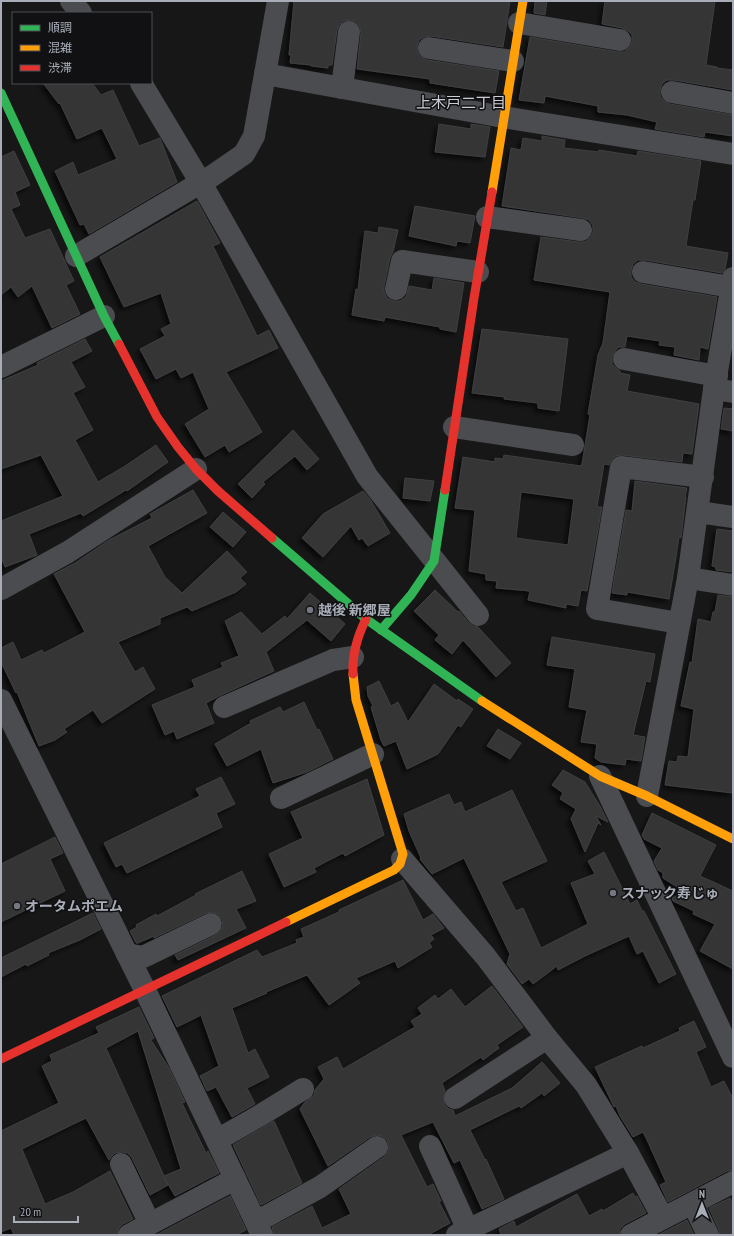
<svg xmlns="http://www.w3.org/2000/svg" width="734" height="1236" font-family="'PT Sans Narrow','Noto Sans JP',sans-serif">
  <defs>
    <filter id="shadow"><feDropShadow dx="-3.5" dy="3.5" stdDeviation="2" flood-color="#0009"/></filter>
  </defs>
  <rect width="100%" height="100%" fill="#171717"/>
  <g fill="#353536" stroke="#3f4043" fill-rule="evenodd" filter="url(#shadow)">
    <path d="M294,1H510L503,47L431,36L424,37L419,40L417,46L418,53L422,58L427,60L499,71L495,93L430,83V79L357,69L361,33L360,27L356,22L351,20L344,21L339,25L337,30L332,65H328V68L311,66V65L290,63L291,55H289Z"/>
    <path d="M535,1H547L545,15L534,13Z"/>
    <path d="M605,1H715L706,65L717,67V68L733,70V90L674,80H667L662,84L660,90V96L664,101L670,104L733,115V136L705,132L704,137L655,129L657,122L627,115L598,112V106L545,96L544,103L519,100L530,37L618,52H624L629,48L632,42V35L628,31L622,28L602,24Z"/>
    <path d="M43,83H92L101,95L113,90L139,146L160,138L177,182L89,234L84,224L80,225L55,171L73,162L78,175L117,159L102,128L77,139L60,103L59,104Z"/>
    <path d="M439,124L471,129V124L490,127L485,157L435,152Z"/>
    <path d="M542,136L565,140L564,148L599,152V150L637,156L638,151L701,161L695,200H693L686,246L728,253L725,269L722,273L645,260H638L633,264L631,270V277L635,282L641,284L717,297L708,349L700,347L699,360L674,355L675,347L659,345L660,341L627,336L625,347H619L615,351L612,357V364L616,368L620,371V373L630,375L627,391L699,404L692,454L683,453L682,462L622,455L616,456L612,459L609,465L604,464L597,507H602L587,591L581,590L578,606L566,604V608L528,600L530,591L496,588L497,581L486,580V574L469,571L475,510L455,508L463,457L495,462V458L503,459L504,455L581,466L582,464L590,415L588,414L598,355L603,343L610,292L534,280L541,237L579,242H585L591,237L593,232V226L589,220L583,218L502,206L511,148L521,150L523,138L542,141ZM521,492L574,499L568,545L516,538Z"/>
    <path d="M14,151L30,185L15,192L20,205L11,209L25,238L50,229L74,281L66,285L80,314L52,328L32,286L18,297L11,287L1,295V157Z"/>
    <path d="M197,201L220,243L213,246L257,336L269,330L278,348L226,372L262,432L229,452L225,445L205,457L185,424L209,409L193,372L181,378L176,369L156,379L140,349L165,336L161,329L171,324L161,293L124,307L100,257Z"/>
    <path d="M415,206L475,216L470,243L457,241L456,246L409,236Z"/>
    <path d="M379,227L398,230L393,252L390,258L384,286V292L387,298L393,301H400L406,297L409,286L432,290L434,278L464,283L456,332L440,329V327L385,317L384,321L352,315L356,289L358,290L362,254L365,231L378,233Z"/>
    <path d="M482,329L568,339L559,411L538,408V403L504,399L505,397L472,393Z"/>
    <path d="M85,339L92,351L71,362L85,387L73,393L93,430L75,440L98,482L125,466L156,445L168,462L127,491L126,490L83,516L81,513L29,534L37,555L5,567L1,557V521L63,496L41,455L1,469V381L38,365L37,363Z"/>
    <path d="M724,408L733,409V431L721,429Z"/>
    <path d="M293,430L319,459L307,470L295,456L263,482L265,484L252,498L238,484Z"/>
    <path d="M405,478L434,481L430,501L403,498Z"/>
    <path d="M635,481L687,488L685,497H686L681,538L679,537L676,557L669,599L627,592V595L612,593L626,510L632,511Z"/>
    <path d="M193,490L207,513L148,546L165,577L182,593L227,551L247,572L240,578L246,584L236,592L192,611L187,607L160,618V624L118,642L135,672L143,667L155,689L102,723L93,710L64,729L67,732L55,740L39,746L17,692L16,693L1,662V648L13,642L21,660L42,650L44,653L85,632L54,574L75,563L109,540L152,518L150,514Z"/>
    <path d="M363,491L370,499L390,533L368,546L362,538L359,540L351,526L323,557L302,538L323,514Z"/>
    <path d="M223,512L246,532L233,547L210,527Z"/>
    <path d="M717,529L733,531V572L716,570V567L712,566Z"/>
    <path d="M435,590L458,612L459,611L469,623L473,626L478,627L511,663L496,677L463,640L452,654L435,640L439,635L414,611Z"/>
    <path d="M310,593L345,624L331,641L307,620L266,652L274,671L219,696L206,703L214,723L177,739L174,731L165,735L152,705L195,687L192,680L223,667L221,663L239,656L225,621L241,612L262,634L285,616L287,619Z"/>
    <path d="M718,595L733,597V793L665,785L669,761L677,762L678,756L688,757L694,709L681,706L690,662L692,663L698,619L711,622L713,612H715Z"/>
    <path d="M552,637L655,654L650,682L646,681L633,735L645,737L641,761L626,759L625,765L601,762L595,758L597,744L581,742L587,710L569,707L575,669L547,665Z"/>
    <path d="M379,681L391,706L398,702L408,722L434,684L457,701L458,699L473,709L461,727L458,725L438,754L407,769L396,741L384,746L381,740L371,707L373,706L368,696L367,687Z"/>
    <path d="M304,702L317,730L319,729L333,759L307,772L273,783L261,749L227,766L215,744L251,723L250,721L280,707L283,712Z"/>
    <path d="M498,729L521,743L510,759L487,746Z"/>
    <path d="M563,770L585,782L600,806L608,822L596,816L601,825L598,823L585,852L571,819L576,809L560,799L563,793L552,785Z"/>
    <path d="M221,777L235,804L216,813L222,827L127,873L122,864L116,867L104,843L200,796L196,789Z"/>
    <path d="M367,779L384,835L345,856L343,853L314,868L316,872L284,887L269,854L303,838L291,812Z"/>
    <path d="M512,790L547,861L501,882L516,911L523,908L541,948L588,924L571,883L595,874L588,861L604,852L630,904L637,900L642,911H644L676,974L659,983L643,951L637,954L629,936L585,956L558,970L557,966L533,984L529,979L522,984L507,964L510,954L464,858L432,874L420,859L421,858L409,831L404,814L449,794L454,805L461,802L465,812Z"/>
    <path d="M652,813L716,845L700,876L733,891V969L700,951L715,924L693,914L694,911L673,901L672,898L685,892L663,878V873L658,870L654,861L662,848L644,839L642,835Z"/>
    <path d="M55,837L63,853L50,859L65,891L1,922V864Z"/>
    <path d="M242,871L256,901L236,909L246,928L178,960L175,955L216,935L221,931L223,925L222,919L218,914L212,912L206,913L154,938V936L138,943H136L130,931L137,927L136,925L156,914L157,916L196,895L195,894Z"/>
    <path d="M403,880L423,920L433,914L444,928L431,935L434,939L429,943L432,947L398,968L395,961L356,978L360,983L329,1005L307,975L266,992L267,993L232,1008L248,1053L255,1049L269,1077L247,1088L255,1104L232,1117L216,1087L207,1091L200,1076L219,1066L201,1015L177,1027L162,996L257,950L262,957L297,943L296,940L304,937L301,929L339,912V910Z"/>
    <path d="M93,913L101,929L80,940L48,953L49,955L27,966L26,964L1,977V958Z"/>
    <path d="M492,986L523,1027L497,1045L499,1048L483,1060L481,1057L442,1083L445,1091L443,1098L445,1105L449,1109L453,1110L455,1116L512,1088L542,1062L560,1083L544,1096L542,1093L521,1108L519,1106L470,1130L485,1160L486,1159L504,1199L482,1209L460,1160L454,1163L433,1122L401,1135L427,1187L433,1184L441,1201L439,1202L450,1223L428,1235H274L272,1227L312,1206L322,1228L351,1214L339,1189L384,1157L388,1152L389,1146L387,1140L382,1136L376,1135L370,1137L328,1166L300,1109L305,1102L314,1095L315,1090L324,1079L318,1067L337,1057L343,1069L415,1027L411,1021L422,1014L418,1008L435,995L438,999L451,989L465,1007Z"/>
    <path d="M139,1007L154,1038L151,1040L169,1068L185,1102L182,1103L206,1153L208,1151L219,1173L175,1196L164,1177L168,1185L150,1195L132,1158L128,1153L122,1152L115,1153L111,1157L109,1160L86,1118L22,1149L45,1204L73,1192L110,1171L133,1219L123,1224L119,1228L117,1235H14L11,1228L1,1232V1131L59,1103L42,1066L52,1061L50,1055L99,1033L96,1027ZM138,1031L181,1169L164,1176L106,1048Z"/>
    <path d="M694,1021L706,1047L696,1052L711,1087L724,1081L733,1099V1170L727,1171L668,1202L660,1185L666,1182L647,1140L643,1132L633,1137L620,1116L616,1106L614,1107L595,1067L642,1046L643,1048L680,1031L679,1028Z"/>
    <path d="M274,1121L302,1183L261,1205L233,1145Z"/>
    <path d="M633,1193L635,1197L637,1196L646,1213L625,1224L620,1229L619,1235H501L499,1229L514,1221L516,1227L577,1194L589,1216L602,1209L603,1211Z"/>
    <path d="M230,1196L246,1230L236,1235H156Z"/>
    <path d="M730,1198L733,1204V1235H720L719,1230L709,1208Z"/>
    <path d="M687,1220L694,1235H658Z"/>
  </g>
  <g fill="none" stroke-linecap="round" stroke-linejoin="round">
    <g stroke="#4b4c50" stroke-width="22">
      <path d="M71,1L81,13"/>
      <path d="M519,23L620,40"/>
      <path d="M429,48L513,61"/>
      <path d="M265,74L503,117L733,154"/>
      <path d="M141,83L201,183L367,476L478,615"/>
      <path d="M342,88L349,32"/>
      <path d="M672,92L733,103"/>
      <path d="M487,217L581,230"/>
      <path d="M76,256L212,176L244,154L254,136L278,1"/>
      <path d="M643,272L731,287"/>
      <path d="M396,289L402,261L478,272"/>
      <path d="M624,359L717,376"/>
      <path d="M1,367L104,316"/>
      <path d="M714,389L733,392"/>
      <path d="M454,427L573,445"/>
      <path d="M698,512L733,517"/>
      <path d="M688,578L733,585"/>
      <path d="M1,589L68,552L196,469"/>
      <path d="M679,623L597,609L621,467L703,477"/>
      <path d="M1,700L145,990L262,1235"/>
      <path d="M224,707L333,660L353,657"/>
      <path d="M600,776L733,1057"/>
      <path d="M647,796L688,578L714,389L733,278"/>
      <path d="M281,798L373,754"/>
      <path d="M402,859L486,957L547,1038L586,1085L628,1153L663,1218"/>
      <path d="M127,954L143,957L211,924"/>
      <path d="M455,1098L547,1038"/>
      <path d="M217,1140L259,1116L303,1089"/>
      <path d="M430,1146L468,1230"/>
      <path d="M121,1164L150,1224"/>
      <path d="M698,1214L708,1235"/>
      <path d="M256,1222L320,1187L377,1147"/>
      <path d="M129,1235L235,1179"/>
      <path d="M457,1235L628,1153"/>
      <path d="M631,1235L733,1182"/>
    </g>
    <g stroke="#30b455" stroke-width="9">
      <path d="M1,93L104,316L119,344"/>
      <path d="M272,538L366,619L482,701"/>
      <path d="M381,630L411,595L434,561L445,490"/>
    </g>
    <g stroke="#ff9f0a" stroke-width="9">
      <path d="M492,192L523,1"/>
      <path d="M482,701L600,776L647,796L733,839"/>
      <path d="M286,922L394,870L400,864L403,854L356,700L353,674"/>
    </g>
    <g stroke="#e5322d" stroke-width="9">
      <path d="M119,344L157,417L178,447L196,469L218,491L272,538"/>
      <path d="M445,490L474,298L492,192"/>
      <path d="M353,674C352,654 357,637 366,619"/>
      <path d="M1,1059L286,922"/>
    </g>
  </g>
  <g fill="#757880" stroke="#111113" stroke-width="1.5">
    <circle cx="310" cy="610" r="4"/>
    <circle cx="613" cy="893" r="4"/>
    <circle cx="17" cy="906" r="4"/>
  </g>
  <g text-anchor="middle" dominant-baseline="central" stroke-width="3" stroke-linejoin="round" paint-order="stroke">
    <g font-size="14" font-weight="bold" fill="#a8adb8" stroke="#111113" text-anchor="start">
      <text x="318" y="610">越後 新郷屋</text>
      <text x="621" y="893">スナック寿じゅ</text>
      <text x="25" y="906">オータムポエム</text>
    </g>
    <g font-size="15" fill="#c9ccd4" stroke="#111113">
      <text x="461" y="102">上木戸二丁目</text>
    </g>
  </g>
  <rect width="734" height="1236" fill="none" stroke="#a8adb8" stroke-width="4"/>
  <rect x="12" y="12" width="140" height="72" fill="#111113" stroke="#4d4f55"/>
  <rect x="20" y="25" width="20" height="6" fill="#30b455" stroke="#4d4f55"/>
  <text x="48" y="32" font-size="12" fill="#a8adb8">順調</text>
  <rect x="20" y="45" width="20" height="6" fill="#ff9f0a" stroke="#4d4f55"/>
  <text x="48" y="52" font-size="12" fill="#a8adb8">混雑</text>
  <rect x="20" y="65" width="20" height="6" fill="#e5322d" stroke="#4d4f55"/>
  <text x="48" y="72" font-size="12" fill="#a8adb8">渋滞</text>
  <g transform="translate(702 1204)" stroke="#111113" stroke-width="3" paint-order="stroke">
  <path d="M0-3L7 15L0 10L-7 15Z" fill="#a8adb8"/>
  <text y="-6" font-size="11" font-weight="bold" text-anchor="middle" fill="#a8adb8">N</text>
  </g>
  <path d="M14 1216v6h64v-6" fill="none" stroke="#a8adb8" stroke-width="2"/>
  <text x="20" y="1216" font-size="12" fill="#a8adb8" stroke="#111113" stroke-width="3" paint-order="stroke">20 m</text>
</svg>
